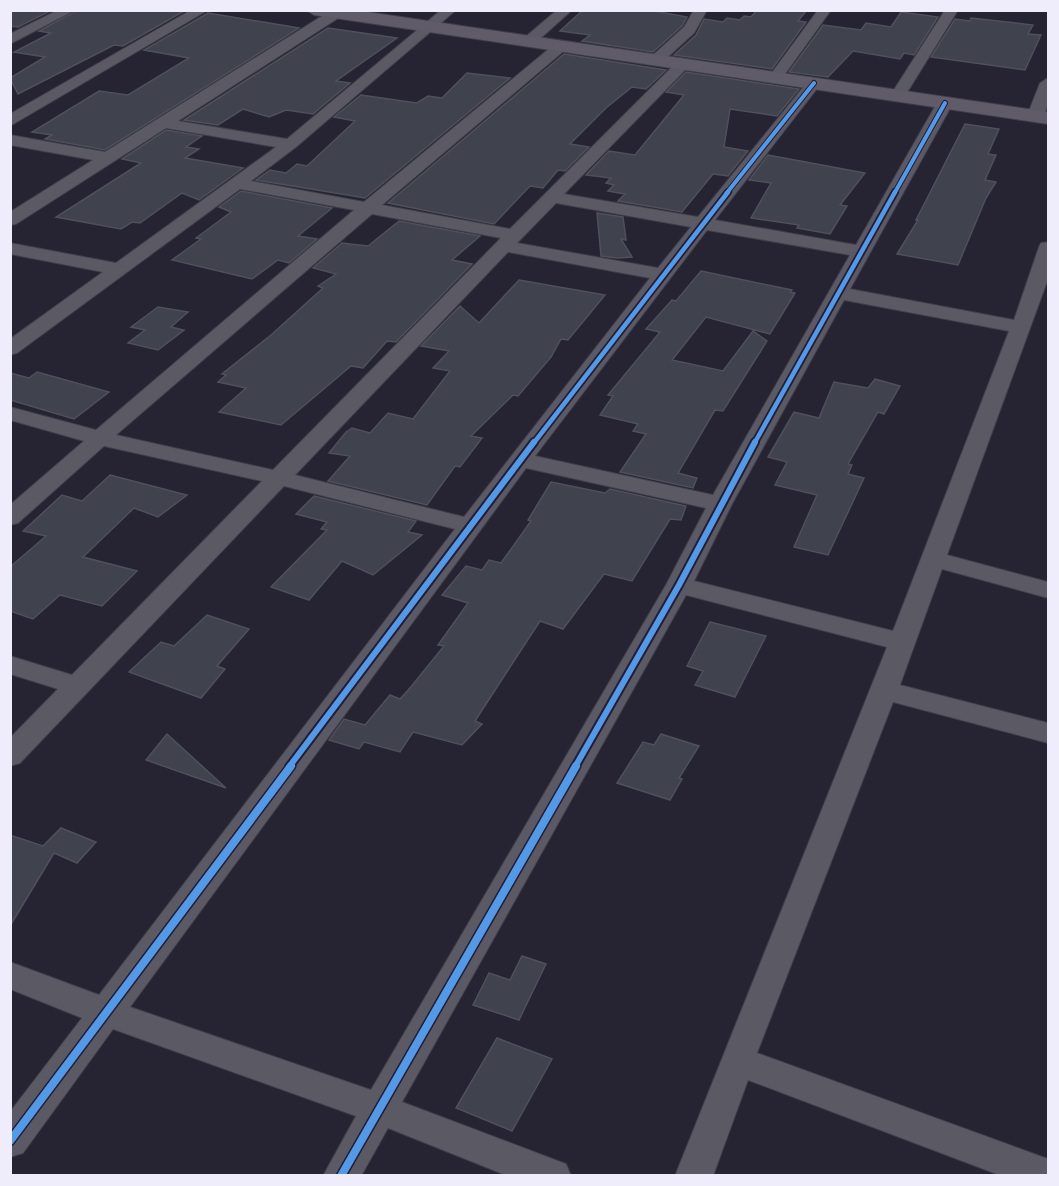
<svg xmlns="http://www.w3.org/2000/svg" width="1059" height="1186" font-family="'Nunito Sans',sans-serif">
  <rect width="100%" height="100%" fill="#262332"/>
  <g fill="#40424e" stroke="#4f505c" stroke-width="1.5">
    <path d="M10,10H52L18,27L10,26Z"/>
    <path d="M77,10H186L123,46L114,45L18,94L10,78L45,57L14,52L51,33L39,31Z"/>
    <path d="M583,10H649L687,17L682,26L653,52L582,41L590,35L560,31Z"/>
    <path d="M757,10H807L798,21L806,22L772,69L674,55L696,35L704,19L723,22L727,18L740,20L744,16L751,17Z"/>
    <path d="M901,12L938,17L914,55L904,53L900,59L853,51L828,77L789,72L823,25L861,30L866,23L891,27Z"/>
    <path d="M208,13L299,28L105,150L45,139L52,135L32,132L99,91L128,95L189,58L144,50Z"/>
    <path d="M971,18L1033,25L1028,34L1041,35L1025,70L931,57L955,19L970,21Z"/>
    <path d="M328,28L397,38L336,81L350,83L313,114L286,110L269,117L243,109L218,125L184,120Z"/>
    <path d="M564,54L666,70L646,89L632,87L606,108L570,144L589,147L565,171L558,170L543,188L530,186L494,224L388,203Z"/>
    <path d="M686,72L799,89L777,116L730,109L724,147L748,151L728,176L713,174L682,212L618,201L625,194L608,191L614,185L606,183L611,178L586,175L609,151L635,155L684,95L666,92Z"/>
    <path d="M467,73L510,78L365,198L256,180L270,170L286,173L297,164L307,166L355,121L334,117L361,95L417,103L428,96L442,98Z"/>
    <path d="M965,124L999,129L988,154L996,155L985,180L996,182L986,198L958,265L897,254L918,220H916Z"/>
    <path d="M166,130L202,136L186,147L199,149L185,158L243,168L199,200L182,193L140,223L132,222L121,229L56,217L141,163L122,159Z"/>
    <path d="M768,155L865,173L840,205L847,206L830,234L797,228L799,225L751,218L771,183L749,180Z"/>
    <path d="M241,191L332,208L298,236L317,239L289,263L278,260L252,279L172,260L201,239L196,238L231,212L219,207Z"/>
    <path d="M597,213L623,217L626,240L621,239L632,257L617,258L601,256Z"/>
    <path d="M399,221L480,236L452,260L472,264L396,342L387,341L363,368L351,366L281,425L219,412L246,388L218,382L226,375L222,374L271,335L323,288L318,286L336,274L313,268L342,243L368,246Z"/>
    <path d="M701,271L792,290L790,292L795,293L770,334L706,317L672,360L723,371L753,331L767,341L723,411L715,410L678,473L697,478L693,488L620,472L646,434L633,431L638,424L600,415L613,396L608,395L660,332L646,329L672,300L676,301Z"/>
    <path d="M519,280L605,295L568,340L561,339L551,357L518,396L513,395L471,436L482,438L460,467L455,466L427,505L328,481L350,456L329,453L346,432L352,428L370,433L388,413L413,419L450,371L433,368L449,351L421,346L460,306L479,323Z"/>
    <path d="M158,307L188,312L171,327L184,330L158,350L128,343L145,330L131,327Z"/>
    <path d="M37,372L109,392L74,419L10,400V373L29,378Z"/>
    <path d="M875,379L900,386L884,414L878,412L848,464L852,465L848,474L864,478L828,555L794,547L817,495L775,485L787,462L768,457L794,412L819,418L834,382L868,388Z"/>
    <path d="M110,475L187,495L158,517L134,508L83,557L137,571L102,606L60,595L33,619L10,611V567L46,536L23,531L62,495L82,501Z"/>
    <path d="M551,482L605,493L610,489L686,506L681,520L670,519L632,581L604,574L563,629L540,621L475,721L482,724L462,745L413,732L400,752L364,742L359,749L329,740L344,719L365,725L390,695L400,699L410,688L444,646L438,645L468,603L442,595L466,566L482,570L489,560L501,563L531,521L528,520Z"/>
    <path d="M314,496L416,521L408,532L422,535L373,575L342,561L309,600L271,587L327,530L321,529L327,522L296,514Z"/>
    <path d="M207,615L249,629L217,666L225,669L201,698L129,672L161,642L174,646Z"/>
    <path d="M710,622L766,636L735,697L695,685L703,671L687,666Z"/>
    <path d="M167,734L226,788L146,760Z"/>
    <path d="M661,734L699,746L679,778L682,779L670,800L617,783L643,742L654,745Z"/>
    <path d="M61,828L96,842L77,863L54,853L10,926V835L43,846Z"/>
    <path d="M522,956L546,964L519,1020L473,1005L489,973L510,980Z"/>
    <path d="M497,1038L552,1059L512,1131L456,1108Z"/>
  </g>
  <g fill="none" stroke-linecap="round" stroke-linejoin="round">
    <g stroke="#403e4a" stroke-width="2">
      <g id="street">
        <path d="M58,10H75L10,44V34Z"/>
        <path d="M191,10H208L10,126V114Z"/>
        <path d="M441,10H456L296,147L251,181L364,202L556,43H566L568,46L566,49L382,205L510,229L678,61H688L690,64L688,67L564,194L698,217L809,80L814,78L822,83L819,86L715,220L856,245L937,103L945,98L953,103L850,289L1014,320L1039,247L1041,243L1048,242V279L947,555L1048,582V598L942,569L900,685L1048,723V743L893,702L757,1053L1048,1159V1176H1002L748,1080L713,1176H675L887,647L686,595L402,1102L566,1164L571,1176H508L388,1128L361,1176H323L356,1116L113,1029L23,1153L10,1157V1112L82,1018L10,989V962L99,995L455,529L284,486L20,763L10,766V738L58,689L10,674V656L72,675L262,481L104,446L18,523L10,525V505L84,441L10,420V407L96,430L354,210L240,189L17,353L10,355V339L103,272L10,254V243L116,263L276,147L166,128L16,224L10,225V212L93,160L10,145V135L105,152L330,11H340L342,14L340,17L178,121L287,139ZM556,203L691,227L658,268L517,243ZM372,214L501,238L273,470L116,435ZM707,230L850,255L713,495L535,456ZM508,252L650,278L464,517L295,475ZM844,300L1009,331L893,631L694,581L732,504ZM526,468L706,508L666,585L371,1090L130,1007Z"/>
        <path d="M557,10H572L533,45H523L521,42L523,39Z"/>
        <path d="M694,10H707L694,33L661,63H651L649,60L651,57L684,27Z"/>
        <path d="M818,10H831L780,81H770L768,78Z"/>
        <path d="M945,10H958L903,99H893L890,96Z"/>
        <path d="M1048,78C1049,91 1051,117 1035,121L1029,119L1027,116L1040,83Z"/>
      </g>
    </g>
    <g stroke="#403e4a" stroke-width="2">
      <path id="secondary" d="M306,10H354L1048,112V124L314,15Z"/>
    </g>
    <use href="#street" fill="#5a5964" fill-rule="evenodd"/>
    <use href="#secondary" fill="#5f5b68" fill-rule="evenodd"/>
    <g stroke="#221d38" stroke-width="6">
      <g id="cycleway-far3">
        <path d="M726,194L814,83"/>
        <path d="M894,194L945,103"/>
      </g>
    </g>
    <g stroke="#221d38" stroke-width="8">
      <g id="cycleway-far2">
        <path d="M533,444L728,192"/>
        <path d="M754,444L895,192"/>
      </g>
    </g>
    <g stroke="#221d38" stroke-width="10">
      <g id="cycleway-far1">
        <path d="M289,767L534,442"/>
        <path d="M575,767L679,585L755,442"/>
      </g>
    </g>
    <g stroke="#221d38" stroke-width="11">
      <g id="cycleway">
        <path d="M10,1141L291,766"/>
        <path d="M341,1176L576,766"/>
      </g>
    </g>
    <use href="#cycleway-far3" stroke="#5399e6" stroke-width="4"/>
    <use href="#cycleway-far2" stroke="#5399e6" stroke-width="4.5"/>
    <use href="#cycleway-far1" stroke="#5399e6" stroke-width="6"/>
    <use href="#cycleway" stroke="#5399e6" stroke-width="8"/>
  </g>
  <rect width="1059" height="1186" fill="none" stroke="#efedfc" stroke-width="24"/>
</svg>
